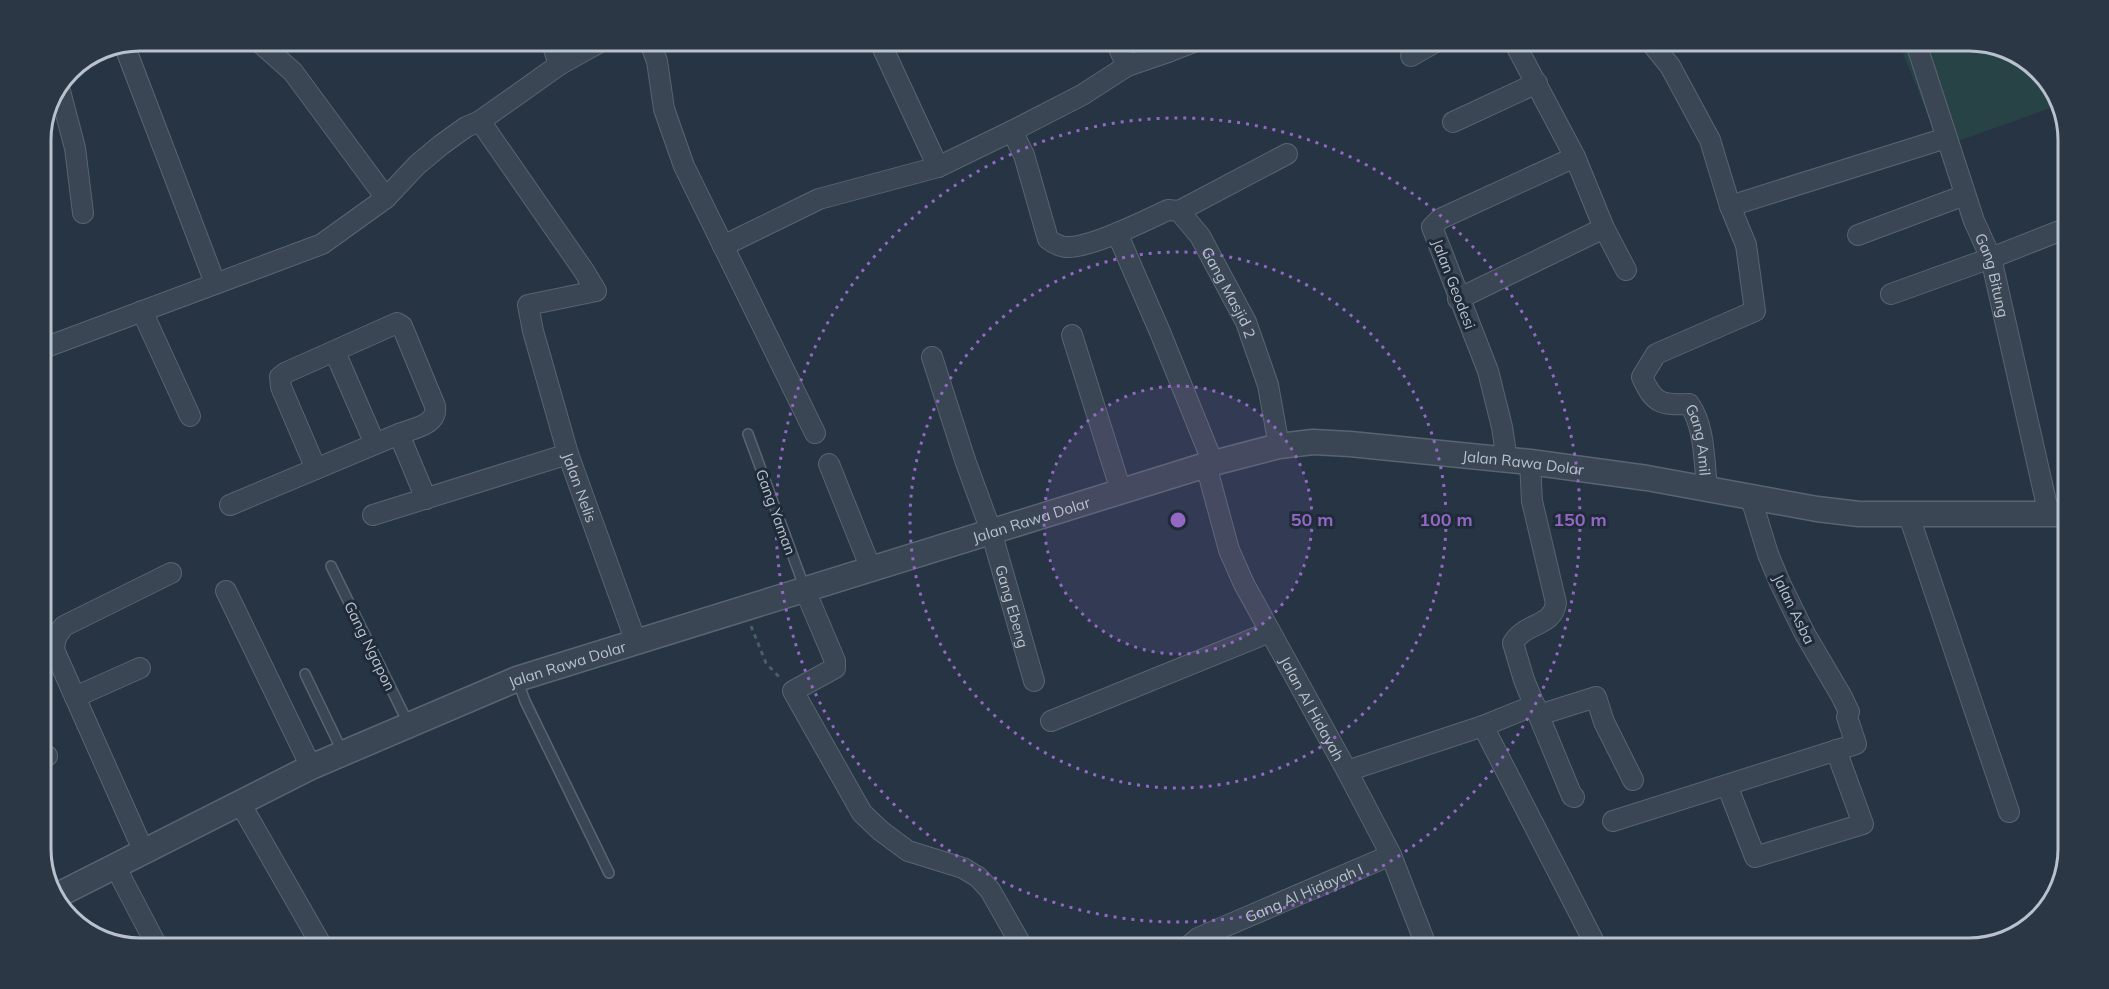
<svg xmlns="http://www.w3.org/2000/svg" width="2109" height="989" font-family="Mulish,sans-serif">
  <rect width="100%" height="100%" fill="#263444"/>
  <path fill="#284345" d="M1898,41H1969L2008,48L2052,84L2059,105L1941,147Z"/>
  <g fill="none" stroke-linecap="round" stroke-linejoin="round">
    <g stroke="#596471" stroke-width="12">
      <g id="service">
        <path d="M748,434L805,589"/>
        <path d="M331,566L409,725"/>
        <path d="M305,674L343,753"/>
        <path d="M517,679L525,701L609,873"/>
      </g>
    </g>
    <g stroke="#596471" stroke-width="22">
      <g id="minor">
        <path d="M257,40L293,72L386,198"/>
        <path d="M551,40L559,65"/>
        <path d="M649,40L657,61L664,109L684,166L815,433"/>
        <path d="M879,40L938,167"/>
        <path d="M1115,40L1127,66"/>
        <path d="M1513,40L1575,157L1604,228L1626,270"/>
        <path id="s1" d="M1649,40L1670,66L1710,140L1730,206L1746,245L1755,311L1656,354L1642,377C1654,404 1661,405 1689,404C1705,426 1704,461 1707,488"/>
        <path id="s2" d="M1915,40L1974,221L1991,258L2049,515"/>
        <path d="M125,47L215,283"/>
        <path d="M1168,52L1199,40"/>
        <path d="M1411,56L1439,40"/>
        <path d="M60,91L75,148L83,213"/>
        <path id="s3" d="M480,121L584,271L596,291L528,305L533,331L568,454L636,642"/>
        <path d="M1453,122L1537,83"/>
        <path d="M1012,131L1082,95L1127,66L1168,52L1163,40"/>
        <path d="M1730,206L1946,138"/>
        <path d="M1179,211L1287,154"/>
        <path d="M1117,233L1160,332L1213,463"/>
        <path d="M1858,235L1965,195"/>
        <path id="s4" d="M723,246L819,199L938,167L1012,131L1024,155L1048,239C1053,243 1059,246 1065,247C1089,249 1144,221 1168,210L1179,211L1200,236L1246,322L1268,385L1279,446"/>
        <path d="M1891,294L1991,258L2067,228"/>
        <path d="M1458,299L1604,228"/>
        <path d="M142,311L190,416"/>
        <path d="M1072,335L1121,491"/>
        <path d="M41,349L322,244L386,198L417,165L441,145L466,127L480,121L559,65L604,40"/>
        <path d="M335,352L375,444"/>
        <path id="s5" d="M932,357L965,460L991,531L1034,681"/>
        <path d="M1507,460L1502,427L1488,371L1432,227L1440,219L1575,157"/>
        <path d="M1530,462L1532,501L1556,603C1553,627 1525,622 1513,643L1524,680L1572,796L1574,797"/>
        <path d="M829,464L871,569"/>
        <path id="s6" d="M1206,465L1229,550L1244,584L1347,771L1391,855L1427,948"/>
        <path d="M316,469L281,387L280,377L285,373L397,323L402,326L435,406C438,425 414,428 399,434"/>
        <path d="M230,505L399,434L426,499"/>
        <path d="M1908,513L2009,812"/>
        <path d="M373,515L568,454"/>
        <path d="M805,590L835,661V668L793,691L862,813L881,831L908,851L963,868L978,877L990,890L1023,948"/>
        <path d="M226,591L311,767"/>
        <path d="M75,697L140,668"/>
        <path d="M1539,715L1596,697L1604,722L1633,780"/>
        <path d="M1051,721L1270,632"/>
        <path d="M1483,726L1593,940"/>
        <path d="M41,759L47,756"/>
        <path d="M1347,771L1483,726L1535,705"/>
        <path d="M1727,785L1755,857L1863,824L1836,750"/>
        <path d="M240,803L323,948"/>
        <path d="M1613,821L1856,744L1847,717L1849,712L1842,697L1805,634L1780,583L1768,554L1750,495"/>
        <path d="M144,852L55,652C53,640 57,635 64,626L171,573"/>
        <path d="M115,866L158,948"/>
        <path id="s7" d="M1189,948L1190,945L1198,938L1391,855"/>
      </g>
    </g>
    <g stroke="#596471" stroke-width="27">
      <g id="tertiary">
        <path id="s8" d="M56,896L311,767L517,679L1206,465L1279,446L1313,442L1350,444L1530,462L1647,478L1817,509L1859,514H2065"/>
      </g>
    </g>
    <path stroke="#476061" stroke-width="3" stroke-dasharray="4.5 4.5" stroke-linecap="butt" d="M751,626L766,663L781,679"/>
    <use href="#service" stroke="#3b4654" stroke-width="9"/>
    <use href="#minor" stroke="#3b4654" stroke-width="20"/>
    <use href="#tertiary" stroke="#3b4654" stroke-width="24"/>
  </g>
  <circle cx="1178" cy="520" r="134" fill="#9368c5" fill-opacity=".12"/>
  <g fill="none" stroke="#9368c5" stroke-width="3" stroke-dasharray="3 6">
    <circle cx="1178" cy="520" r="134"/>
    <circle cx="1178" cy="520" r="268"/>
    <circle cx="1178" cy="520" r="402"/>
  </g>
  <g text-anchor="middle" dominant-baseline="central" stroke-width="6" stroke-linejoin="round" paint-order="stroke">
    <g font-size="15" fill="#b8c1cd" stroke="#1f2b39">
      <text stroke="none"><textPath href="#s2" startOffset="248">Gang Bitung</textPath></text>
      <text transform="translate(1454 284) rotate(69)">Jalan Geodesi</text>
      <text stroke="none"><textPath href="#s4" startOffset="663">Gang Masjid 2</textPath></text>
      <text stroke="none"><textPath href="#s1" startOffset="528">Gang Amil</textPath></text>
      <text stroke="none"><textPath href="#s8" startOffset="1552">Jalan Rawa Dolar</textPath></text>
      <text stroke="none"><textPath href="#s3" startOffset="465">Jalan Nelis</textPath></text>
      <text transform="translate(776 512) rotate(70)">Gang Yaman</text>
      <text stroke="none"><textPath href="#s8" startOffset="1048">Jalan Rawa Dolar</textPath></text>
      <text stroke="none"><textPath href="#s5" startOffset="262">Gang Ebeng</textPath></text>
      <text transform="translate(1794 609) rotate(64)">Jalan Asba</text>
      <text transform="translate(370 646) rotate(64)">Gang Ngapon</text>
      <text stroke="none"><textPath href="#s8" startOffset="562">Jalan Rawa Dolar</textPath></text>
      <text stroke="none"><textPath href="#s6" startOffset="267">Jalan Al Hidayah</textPath></text>
      <text stroke="none"><textPath href="#s7" startOffset="129">Gang Al Hidayah I</textPath></text>
    </g>
  </g>
  <path d="M0 0H2109V989H0ZM140 51H1969A89 89 0 0 1 2058 140V849A89 89 0 0 1 1969 938H140A89 89 0 0 1 51 849V140A89 89 0 0 1 140 51Z" fill="#2b3745" fill-rule="evenodd"/>
  <path fill="none" stroke="#b8c1cd" stroke-width="3" d="M140 51H1969A89 89 0 0 1 2058 140V849A89 89 0 0 1 1969 938H140A89 89 0 0 1 51 849V140A89 89 0 0 1 140 51Z"/>
  <circle cx="1178" cy="520" r="9" fill="#9368c5" stroke="#1f2b39" stroke-width="3"/>
  <g font-size="18" text-anchor="middle" font-weight="bold" fill="#9368c5" stroke="#1f2b39" stroke-width="6" stroke-linejoin="round" paint-order="stroke">
    <text x="1312" y="526">50 m</text>
    <text x="1446" y="526">100 m</text>
    <text x="1580" y="526">150 m</text>
  </g>
</svg>
